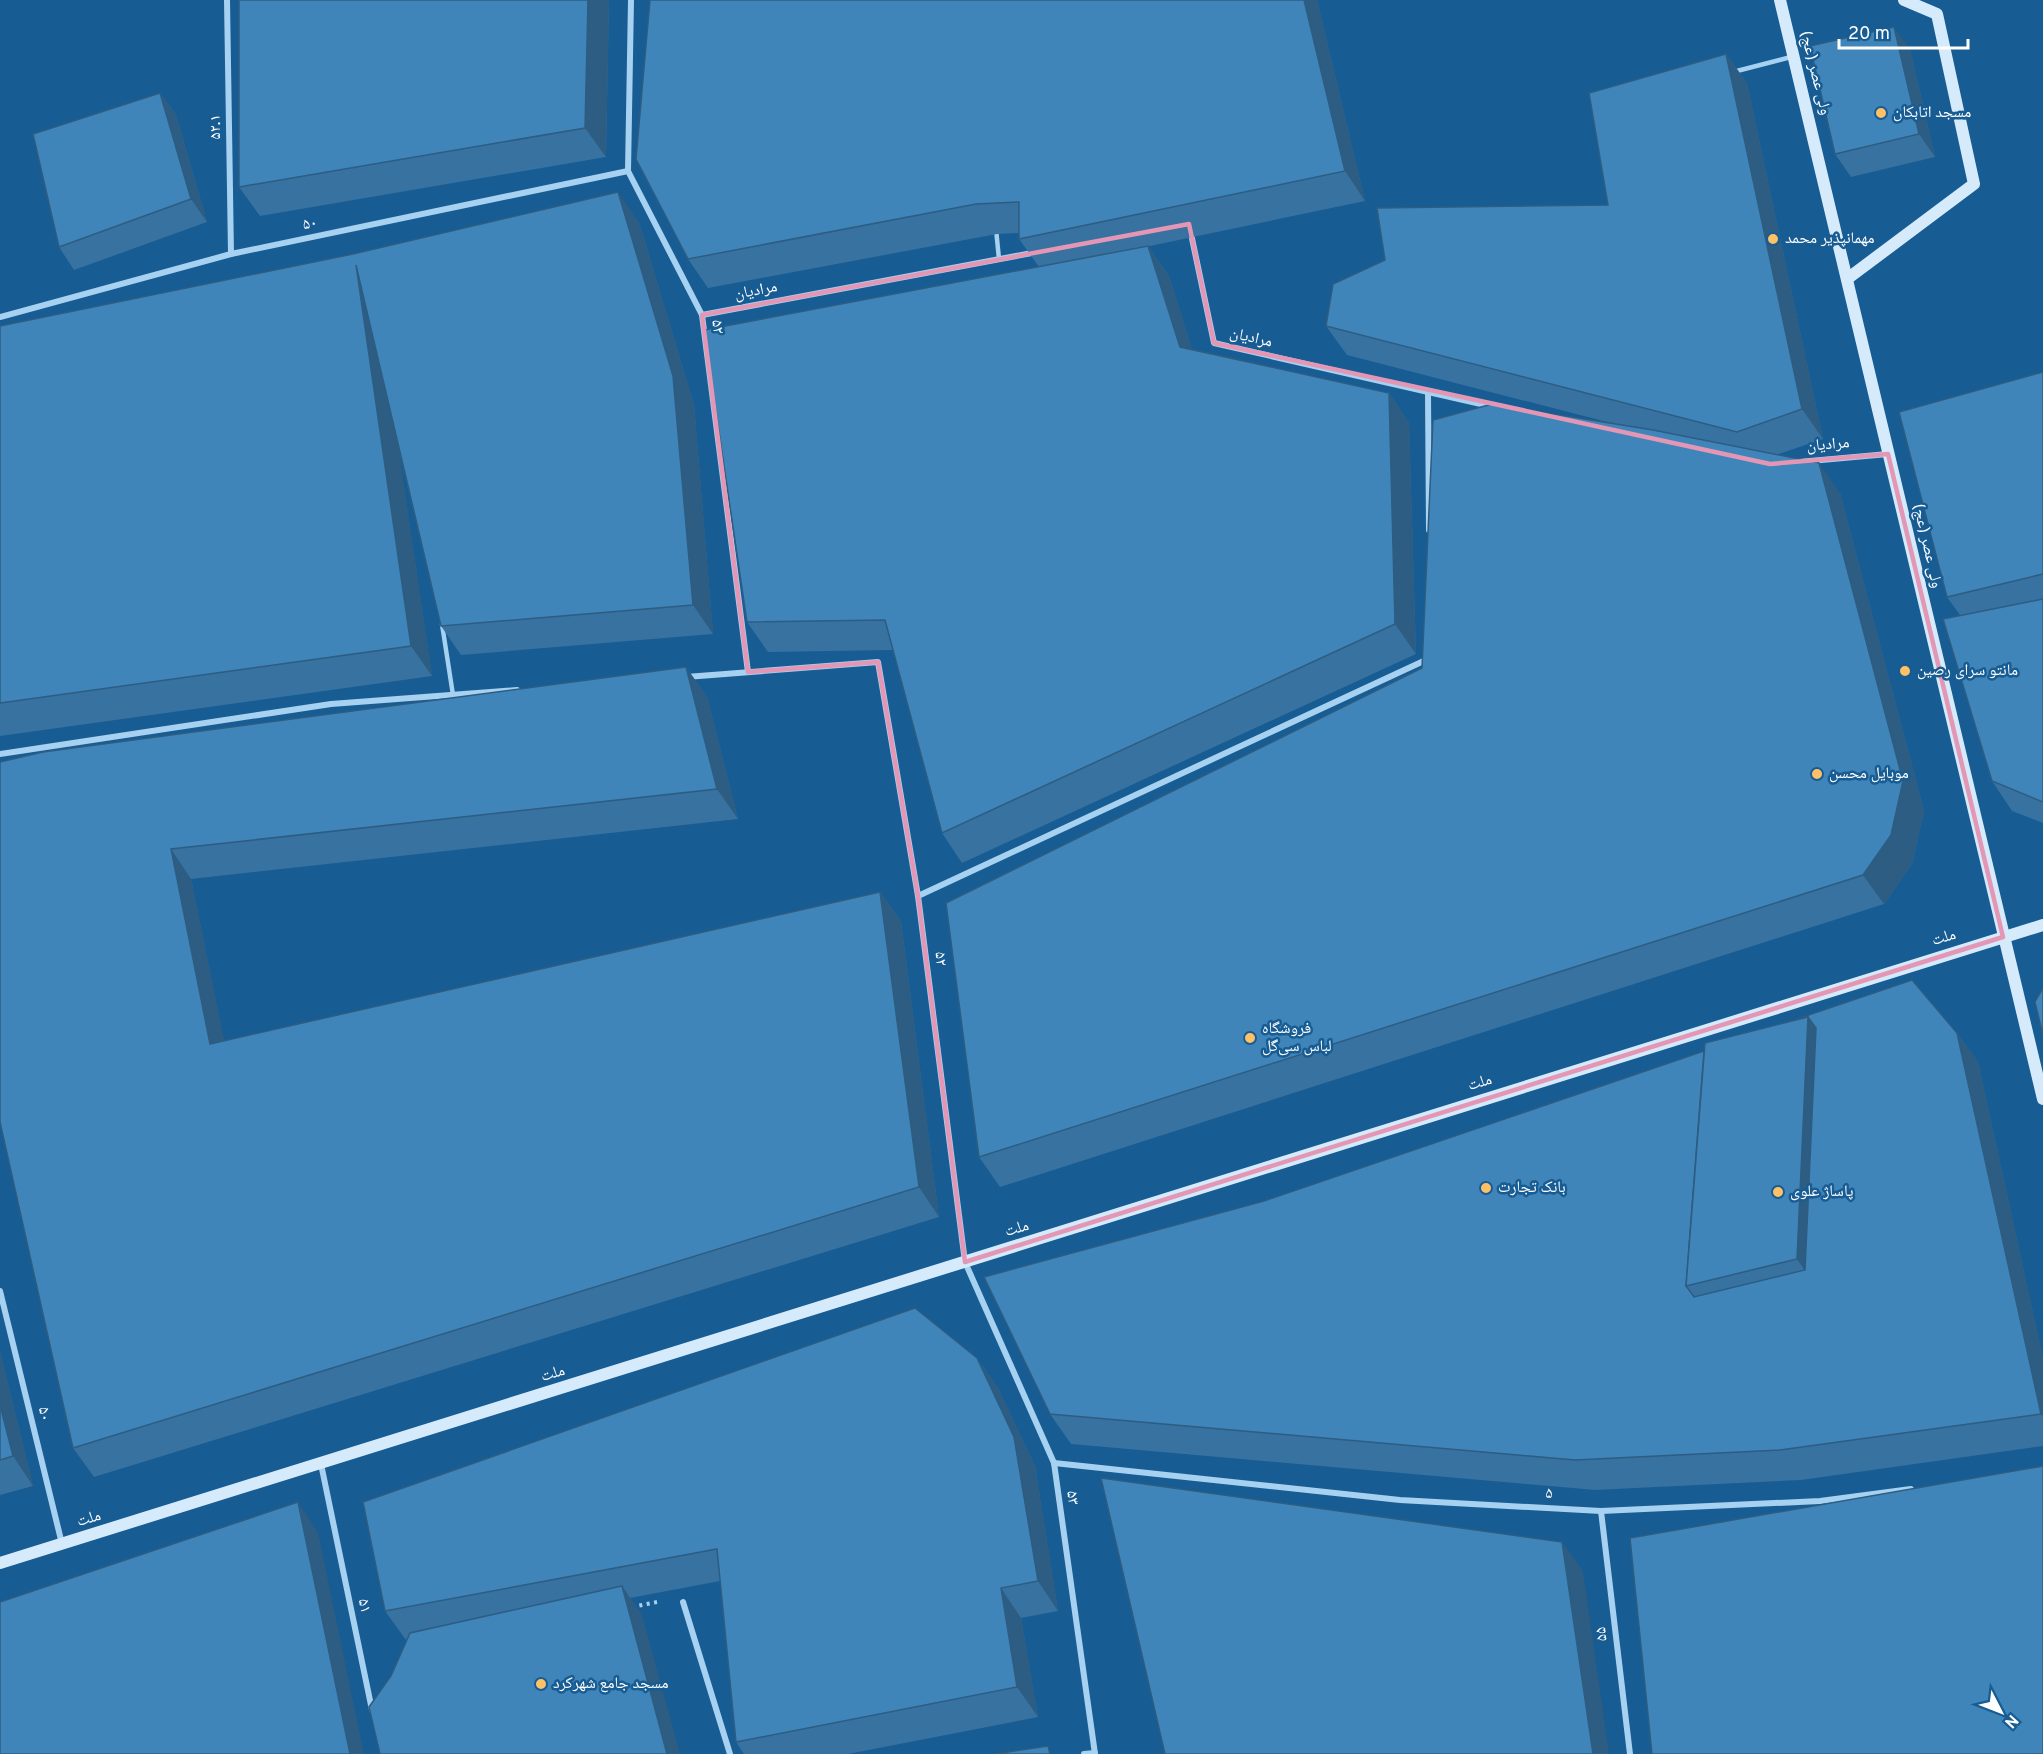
<svg xmlns="http://www.w3.org/2000/svg" width="2043" height="1754" font-family="Overpass,'Noto Naskh Arabic',sans-serif">
  <rect width="100%" height="100%" fill="#175c93"/>
  <g fill="none" stroke-linecap="round" stroke-linejoin="round">
    <path stroke="#a7d1f0" stroke-width="4" stroke-dasharray="3 4.5" stroke-linecap="butt" d="M632,1607L657,1602"/>
    <g stroke="#a7d1f0" stroke-width="4.5">
      <path d="M1733,72L1791,57"/>
      <path d="M996,229L999,259"/>
      <path d="M442,624L453,695"/>
    </g>
    <g stroke="#a7d1f0" stroke-width="6">
      <path d="M227,0L231,254"/>
      <path d="M631,0L628,171L702,315L748,672"/>
      <path d="M1190,229L1214,343L1494,407"/>
      <path d="M702,315L1037,252"/>
      <path d="M0,317L231,254L628,171"/>
      <path d="M1428,393L1429,530"/>
      <path d="M1799,462L1888,454"/>
      <path d="M686,677L878,662L918,896L965,1262L1054,1463L1095,1754"/>
      <path d="M0,754L331,704L517,690"/>
      <path d="M918,896L1428,659"/>
      <path d="M0,1291L62,1544"/>
      <path d="M1054,1463L1400,1500L1601,1511L1820,1501L1911,1489"/>
      <path d="M321,1464L372,1710"/>
      <path d="M1601,1511L1630,1754"/>
      <path d="M683,1602L730,1754"/>
      <path d="M1084,1754L1095,1753"/>
    </g>
    <g stroke="#d5eafb" stroke-width="12">
      <path d="M1780,0L2043,1099"/>
      <path d="M1847,279L1974,184L1937,14L1904,0"/>
      <path d="M0,1563L2043,925"/>
    </g>
  </g>
  <g fill="#3772a0">
    <path d="M609,0L606,157L260,216L239,187Z"/>
    <path d="M1317,0L1365,201L1126,251L1148,246L1169,276L1192,349L1389,393L1409,423L1416,654L962,863L942,833L893,650L768,652L747,622L1039,267L1019,239V233L997,234L708,288L688,259Z"/>
    <path d="M1910,49L1935,157L1851,177L1835,154Z"/>
    <path d="M1726,54L1747,83L1823,439L1776,455L1840,493L1924,811L1912,864L1884,904L1000,1187L979,1157L1422,668L1607,422L1347,355L1326,326L1608,205Z"/>
    <path d="M160,93L176,115L207,222L74,270L59,247Z"/>
    <path d="M639,222L694,405L713,634L461,655L441,626L398,447L432,676L0,736V326Z"/>
    <path d="M2043,372V823L2012,811L1992,781L1960,615L1947,597Z"/>
    <path d="M686,667L707,697L738,819L191,879L224,1041L880,892L901,921L939,1217L94,1477L73,1448L0,762Z"/>
    <path d="M1957,1033L1978,1062L2043,1359V1446L1801,1480L1595,1490L1071,1444L1050,1414Z"/>
    <path d="M0,1352L33,1486L0,1495Z"/>
    <path d="M977,1358L998,1388L1035,1466L1058,1611L1021,1618L1038,1717L848,1754H744L736,1742L720,1581L630,1598L642,1615L391,1676L407,1640H406L385,1611Z"/>
  </g>
  <g fill="#2d5d82">
    <path d="M588,0H609L606,157L585,128Z"/>
    <path d="M1304,0H1317L1365,201L1345,171Z"/>
    <path d="M1894,27L1910,49L1935,157L1919,134Z"/>
    <path d="M1726,54L1747,83L1823,439L1802,409Z"/>
    <path d="M160,93L176,115L207,222L191,199Z"/>
    <path d="M618,192L639,222L694,405L713,634L693,605Z"/>
    <path d="M1148,246L1169,276L1201,376L1180,347Z"/>
    <path d="M356,265L376,294L432,676L411,646Z"/>
    <path d="M1389,393L1409,423L1416,654L1395,624Z"/>
    <path d="M1819,463L1840,493L1924,811L1912,864L1884,904L1863,875Z"/>
    <path d="M686,667L707,697L738,819L717,789Z"/>
    <path d="M171,849L191,879L231,1074L210,1044Z"/>
    <path d="M880,892L901,921L939,1217L919,1187Z"/>
    <path d="M1808,1017L1837,1058L1825,1300L1797,1259Z"/>
    <path d="M1957,1033L1978,1062L2043,1359V1417L2041,1414Z"/>
    <path d="M0,1352L33,1486L13,1456L0,1405Z"/>
    <path d="M977,1358L998,1388L1035,1466L1058,1611L1038,1581Z"/>
    <path d="M298,1502L318,1532L364,1754H350Z"/>
    <path d="M1562,1542L1583,1571L1609,1754H1593Z"/>
    <path d="M622,1586L642,1615L680,1754H667Z"/>
    <path d="M1001,1588L1021,1618L1038,1717L1017,1687Z"/>
  </g>
  <g fill="#4085ba" stroke="#2d5d82" stroke-width="1.5">
    <path d="M239,0H588L585,128L239,187Z"/>
    <path d="M650,0H1304L1345,171L1019,239V202L976,204L688,259L636,159Z"/>
    <path d="M1894,27L1919,134L1835,154L1810,46Z"/>
    <path d="M1726,54L1802,409L1737,432L1326,326L1333,284L1385,260L1377,208L1608,205L1589,93Z"/>
    <path d="M160,93L191,199L59,247L33,134Z"/>
    <path d="M618,192L673,376L693,605L441,626L356,265L411,646L0,703V326L353,254Z"/>
    <path d="M1148,246L1180,347L1389,393L1395,624L942,833L885,620L747,622L704,330Z"/>
    <path d="M2043,372V574L1947,597L1899,412Z"/>
    <path d="M1492,404L1653,430L1819,463L1903,781L1891,835L1863,875L979,1157L946,903L1422,668L1433,420Z"/>
    <path d="M2043,599V802L1992,781L1943,619Z"/>
    <path d="M686,667L717,789L171,849L210,1044L880,892L919,1187L73,1448L0,1122V762L43,752Z"/>
    <path d="M1912,980L1957,1033L2041,1414L1780,1450L1575,1460L1050,1414L984,1277L1264,1201L1704,1051L1686,1286L1694,1297L1805,1270L1816,1028L1808,1017L1791,1021Z"/>
    <path d="M2043,988V1035L2035,1002Z"/>
    <path d="M1808,1017L1797,1259L1686,1286L1705,1043Z"/>
    <path d="M915,1308L977,1358L1014,1437L1038,1581L1001,1588L1017,1687L736,1742L717,1549L385,1611L363,1502Z"/>
    <path d="M0,1405L13,1456L0,1460Z"/>
    <path d="M2043,1466V1754H1652L1630,1538Z"/>
    <path d="M1101,1478L1562,1542L1593,1754H1165Z"/>
    <path d="M298,1502L350,1754H0V1602Z"/>
    <path d="M622,1586L667,1754H380L369,1707L391,1676L410,1633Z"/>
    <path d="M1048,1746L1050,1754H995Z"/>
  </g>
  <path fill="none" stroke="#e497b5" stroke-width="4.5" stroke-linejoin="round" d="M1189,224L1214,343L1770,464L1888,454L2003,937L965,1262L918,896L878,662L748,672L702,315Z"/>
  <g fill="#ffc166" stroke="#175c93" stroke-width="2">
    <circle cx="1881" cy="113" r="6"/>
    <circle cx="1773" cy="239" r="6"/>
    <circle cx="1905" cy="671" r="6"/>
    <circle cx="1817" cy="774" r="6"/>
    <circle cx="1250" cy="1038" r="6"/>
    <circle cx="1486" cy="1188" r="6"/>
    <circle cx="1778" cy="1192" r="6"/>
    <circle cx="541" cy="1684" r="6"/>
  </g>
  <g text-anchor="middle" dominant-baseline="central" stroke-width="5" stroke-linejoin="round" paint-order="stroke">
    <g font-size="16" fill="#fff" stroke="#175c93">
      <text transform="translate(1815 73) rotate(76)">ولی عصر (عج)</text>
      <text transform="translate(216 127) rotate(-91)">۵۲.۱</text>
      <text transform="translate(310 224) rotate(-12)">۵۰</text>
      <text transform="translate(756 291) rotate(-11)">مرادیان</text>
      <text transform="translate(717 327) rotate(82)">۵۲</text>
      <text transform="translate(1251 338) rotate(13)">مرادیان</text>
      <text transform="translate(1828 445) rotate(-5)">مرادیان</text>
      <text transform="translate(1927 546) rotate(77)">ولی عصر (عج)</text>
      <text transform="translate(1944 938) rotate(-17)">ملت</text>
      <text transform="translate(940 959) rotate(83)">۵۲</text>
      <text transform="translate(1480 1083) rotate(-17)">ملت</text>
      <text transform="translate(1017 1229) rotate(-17)">ملت</text>
      <text transform="translate(553 1374) rotate(-17)">ملت</text>
      <text transform="translate(44 1414) rotate(76)">۵۰</text>
      <text transform="translate(1549 1494) rotate(3)">۵</text>
      <text transform="translate(1072 1498) rotate(82)">۵۳</text>
      <text transform="translate(89 1519) rotate(-17)">ملت</text>
      <text transform="translate(364 1606) rotate(78)">۵۱</text>
      <text transform="translate(1602 1634) rotate(-97)">۵۵</text>
    </g>
    <g font-size="16" fill="#fff" stroke="#175c93" text-anchor="start">
      <text x="1893" y="113">مسجد اتابکان</text>
      <text x="1785" y="239">مهمانپذیر محمد</text>
      <text x="1917" y="671">مانتو سرای رصین</text>
      <text x="1829" y="774">موبایل محسن</text>
      <text x="1262" y="1029">فروشگاه<tspan x="1262" dy="18">لباس سی‌گل</tspan></text>
      <text x="1498" y="1188">بانک تجارت</text>
      <text x="1790" y="1192">پاساژ علوی</text>
      <text x="553" y="1684">مسجد جامع شهرکرد</text>
    </g>
  </g>
  <g transform="translate(2001 1712) rotate(132)" stroke="#175c93" stroke-width="4.5" paint-order="stroke">
  <path d="M0-4.5L10 22L0 15L-10 22Z" fill="#ffffff"/>
  <text y="-9" font-size="16" font-weight="bold" text-anchor="middle" fill="#ffffff">N</text>
  </g>
  <path d="M1839 39v9h129v-9" fill="none" stroke="#ffffff" stroke-width="3"/>
  <text x="1848" y="39" font-size="18" fill="#ffffff" stroke="#175c93" stroke-width="4.5" paint-order="stroke">20 m</text>
</svg>
